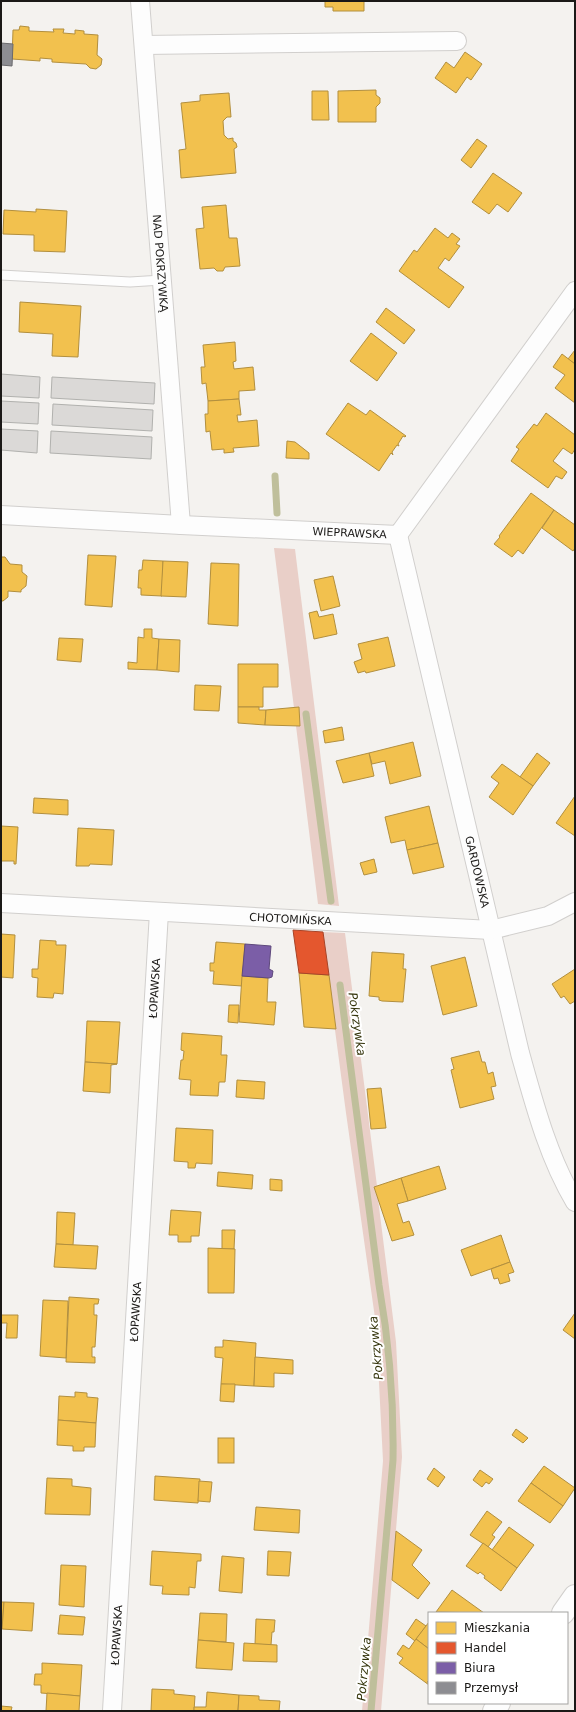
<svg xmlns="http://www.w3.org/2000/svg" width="576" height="1712" font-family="'DejaVu Sans',sans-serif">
  <rect width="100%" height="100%" fill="#f4f2ef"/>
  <g fill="#e9cfc8">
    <path d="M274,548L295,549L339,906L318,904L296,726H300L299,708H294Z"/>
    <path d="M322,932L345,933L377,1186L374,1187L378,1199L396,1342L402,1457L381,1711H362L383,1461L376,1325L346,1113Z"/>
  </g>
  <g fill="#f2c14e" stroke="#b28f3e">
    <path d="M325,1H364V11H333V7H325Z"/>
    <path d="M20,26L29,27V31L54,32L53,29H64L63,33L75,34V30L84,31V34L98,35L97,55L102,59L101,65L96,69L90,68L86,64L52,62V59L40,58V61L12,59L13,30H19Z"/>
    <path d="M465,52L482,64L471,80L467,77L456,93L435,78L446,62L454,68Z"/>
    <path d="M376,90V95L380,98V103L376,107V122H338V91Z"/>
    <path d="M312,91H328L329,120H312Z"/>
    <path d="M229,93L231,117H227L223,121L224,135L228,139L233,138V141L236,143L237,147L234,149L236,173L181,178L179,150L186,149L181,103L200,101V95Z"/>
    <path d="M477,139L487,146L471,168L461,160Z"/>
    <path d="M493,173L522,193L508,212L497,204L489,214L472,202Z"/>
    <path d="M226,205L229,238H237L240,266L225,267L223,271H217L214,268L200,269L196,229L204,228L202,207Z"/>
    <path d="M36,209L67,211L65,252L34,251V235L3,234L4,210L36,212Z"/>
    <path d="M435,228L448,238L452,233L460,239L456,244L460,246L449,261L445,258L438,268L464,287L449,308L399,271L414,250L417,252Z"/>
    <path d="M20,302L81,306L78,357L52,356L53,334L19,332Z"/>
    <path d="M386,308L415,330L404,344L376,322Z"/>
    <path d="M371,333L397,353L377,381L350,361Z"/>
    <path d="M235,342L236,361L233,362L234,369L253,367L255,390L239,391V399L208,401L206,383L202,384L201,367H205L203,345Z"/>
    <path d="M575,350V364L568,359Z"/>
    <path d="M562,354L575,364V403L555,388L565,375L553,367Z"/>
    <path d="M239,399L241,415H237L238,422L257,420L259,446L233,448L234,452L224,453V449L212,450L210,431L206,432L205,414H208V401Z"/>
    <path d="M348,403L366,415L370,410L406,436L405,437L403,436L398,444L399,446L397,445L392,452L393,455L391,453L379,471L326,434Z"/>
    <path d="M546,413L575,435V449L572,454L563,448L553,461L567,472L562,479L556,476L548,488L511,461L519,449L516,447L534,424L537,426Z"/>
    <path d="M287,441L295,442L309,453V459L286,458Z"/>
    <path d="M531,493L554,510L523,554L518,550L512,557L494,544L500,537L499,536Z"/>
    <path d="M554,510L575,525V548L573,551L542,528Z"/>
    <path d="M88,555L116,556L112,607L85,605Z"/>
    <path d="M1,557H5L10,564L22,565V572L27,576L26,586L21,590V592L8,591V597L3,601H1Z"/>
    <path d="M143,560L163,561L162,596L141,595V588H138L139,570H142Z"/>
    <path d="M163,561L188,562L186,597L161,596Z"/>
    <path d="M211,563L239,564L238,626L208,624Z"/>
    <path d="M333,576L340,606L321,611L314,580Z"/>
    <path d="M317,611L319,617L333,614L337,634L314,639L309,613Z"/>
    <path d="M144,629H152V638L159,639L157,670L128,669V662L137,663L138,637L144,638Z"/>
    <path d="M388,637L395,666L366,673L365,671L358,673L354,662L362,659L358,644Z"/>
    <path d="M59,638L83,639L81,662L57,660Z"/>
    <path d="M159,639L180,640L179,672L157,670Z"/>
    <path d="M238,664H278V687H263V707H238Z"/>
    <path d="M195,685L221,686L219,711L194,710Z"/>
    <path d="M238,707H259V710H266L265,725L238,723Z"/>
    <path d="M299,707L300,726L265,725L266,710Z"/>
    <path d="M342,727L344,740L325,743L323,731Z"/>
    <path d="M413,742L421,776L390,784L385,761L372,764L369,753Z"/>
    <path d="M369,753L374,776L343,783L336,761Z"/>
    <path d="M537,753L550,763L533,786L520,777Z"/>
    <path d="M502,764L533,786L513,815L489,797L499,783L491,777Z"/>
    <path d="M575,796V836L556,823Z"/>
    <path d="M34,798L68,800V815L33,813Z"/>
    <path d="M429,806L438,843L407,850L405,840L391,843L385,817Z"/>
    <path d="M1,826L18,827L16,864H14V861H1Z"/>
    <path d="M78,828L114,830L112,865L90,864L89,866H76Z"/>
    <path d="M438,843L444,867L413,874L407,850Z"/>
    <path d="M374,859L377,872L364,875L360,863Z"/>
    <path d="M1,934L15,935L13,978L1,977Z"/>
    <path d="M40,940L56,941V945H66L63,994L54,993L53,998L37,997L38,978L32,977V969H38Z"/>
    <path d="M216,942L245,944L242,986L213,984L214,971H210V963H214Z"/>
    <path d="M372,952L404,954L403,969H406L403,1002L382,1001L379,1000V997L369,996Z"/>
    <path d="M465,957L477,1006L443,1015L431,966Z"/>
    <path d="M575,969V1001L570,1004L564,996L561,998L552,984Z"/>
    <path d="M299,973L329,975L336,1029L304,1027Z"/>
    <path d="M242,976L268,978L267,1002H276L274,1025L239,1022Z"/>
    <path d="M229,1005H239L238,1023L228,1022Z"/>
    <path d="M87,1021L120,1022L117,1064L85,1062Z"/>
    <path d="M182,1033L222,1036L221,1055H227L225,1082H219L218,1096L190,1095L191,1080L179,1079L181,1060H183L184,1051L181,1050Z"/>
    <path d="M479,1051L482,1062H485L488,1074L493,1072L496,1086L491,1087L494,1099L460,1108L451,1070L454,1069L451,1058Z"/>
    <path d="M85,1062L117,1064L111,1065L110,1093L83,1091Z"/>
    <path d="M237,1080L265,1082L264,1099L236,1097Z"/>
    <path d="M381,1088L386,1128L371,1129L367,1089Z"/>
    <path d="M176,1128L213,1130L212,1164L196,1163L195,1168H188V1162L174,1161Z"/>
    <path d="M439,1166L446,1189L408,1201L401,1178Z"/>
    <path d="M218,1172L253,1175L252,1189L217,1186Z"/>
    <path d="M401,1178L408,1201L397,1204L403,1223L409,1221L414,1235L392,1241L374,1187Z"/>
    <path d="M270,1179L282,1180V1191L270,1190Z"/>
    <path d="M171,1210L201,1212L199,1236H191V1242H178V1235H169Z"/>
    <path d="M57,1212L75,1213L73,1245L56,1244Z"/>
    <path d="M222,1230H235L234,1249H222Z"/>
    <path d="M501,1235L510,1262L471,1276L461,1250Z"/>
    <path d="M56,1244L98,1246L96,1269L54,1267Z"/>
    <path d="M208,1248L235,1249L234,1293H208Z"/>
    <path d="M510,1262L514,1272L508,1274L510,1281L500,1284L498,1278L494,1279L491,1269Z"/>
    <path d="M69,1297L99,1299L98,1304H94V1315H97L95,1347H92V1357H95V1363L66,1362Z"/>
    <path d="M43,1300L68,1301L66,1358L40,1356Z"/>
    <path d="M575,1313V1339L563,1330Z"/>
    <path d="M1,1315H18L17,1338H6L7,1323H1Z"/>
    <path d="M223,1340L256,1343L254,1386L221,1384L223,1358L215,1357V1347H223Z"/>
    <path d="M255,1357L293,1360V1374L274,1373V1387L254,1386Z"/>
    <path d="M221,1384H235L234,1402L220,1401Z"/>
    <path d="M75,1392L87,1393V1397L98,1398L96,1423L58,1420L59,1396L75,1397Z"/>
    <path d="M58,1420L96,1423L95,1447H84V1451H73V1446L57,1445Z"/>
    <path d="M516,1429L528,1438L523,1443L512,1435Z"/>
    <rect x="218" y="1438" width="16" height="25"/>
    <path d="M544,1466L575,1488L563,1506L531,1483Z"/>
    <path d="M434,1468L445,1477L438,1487L427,1479Z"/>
    <path d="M480,1470L493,1479L489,1484L486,1482L482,1487L473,1480Z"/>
    <path d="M155,1476L200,1479L198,1503L154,1500Z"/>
    <path d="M47,1478L72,1479V1486L91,1488L90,1515L45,1514Z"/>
    <path d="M199,1481L212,1482L210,1502L198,1501Z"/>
    <path d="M531,1483L563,1506L550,1523L518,1501Z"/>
    <path d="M256,1507L300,1510L299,1533L254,1530Z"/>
    <path d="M487,1511L502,1522L492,1535L495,1537L488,1547L470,1535Z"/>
    <path d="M509,1527L534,1545L517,1568L492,1550Z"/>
    <path d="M396,1531L422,1550L412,1565L430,1583L418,1599L392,1580Z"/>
    <path d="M483,1543L517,1568L501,1591L484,1578L485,1576L480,1572L478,1574L466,1566Z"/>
    <path d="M152,1551L201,1554V1561H197L195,1588L189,1587V1595L162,1594L163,1586L150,1585Z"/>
    <path d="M268,1551L291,1552L289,1576L267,1575Z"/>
    <path d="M222,1556L244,1558L242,1593L219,1591Z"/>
    <path d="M61,1565L86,1566L84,1607L59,1605Z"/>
    <path d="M452,1590L484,1613L436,1612Z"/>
    <path d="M1,1602H4L2,1629H1Z"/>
    <path d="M4,1602L34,1603L32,1631L2,1629Z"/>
    <path d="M200,1613L227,1614L226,1642L198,1640Z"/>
    <path d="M60,1615L85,1617L83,1635L58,1634Z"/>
    <path d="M256,1619L275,1620L274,1632H272L271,1645L255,1644Z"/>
    <path d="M416,1619L426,1626L415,1641L406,1634Z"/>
    <path d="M429,1622V1649L416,1639Z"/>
    <path d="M416,1639L429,1649V1680L427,1682L429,1685L399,1663L403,1658L397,1654L403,1645L409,1649Z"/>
    <path d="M198,1640L234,1643L232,1670L196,1668Z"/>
    <path d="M244,1643L277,1645V1662L243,1661Z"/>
    <path d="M42,1663L82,1665L80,1696L41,1693V1685H34L35,1674H42Z"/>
    <path d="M152,1689L174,1690V1694L195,1696L194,1711H151Z"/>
    <path d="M207,1692L239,1695L238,1711H194V1707H206Z"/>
    <path d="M47,1693L80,1696L79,1711H46Z"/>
    <path d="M239,1695L259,1696V1700L280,1701L279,1711H238Z"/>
    <path d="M1,1706L12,1707L11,1711H1Z"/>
  </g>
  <path fill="#e4572e" stroke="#a84427" d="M293,930L323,932L329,975L299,973Z"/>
  <path fill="#7b5ea7" stroke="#5e497c" d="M245,944L271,946L269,969L273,971L272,977L269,978L242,976Z"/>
  <path fill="#8d8d92" stroke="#6b6a6d" d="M1,43L13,44L12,66L1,65Z"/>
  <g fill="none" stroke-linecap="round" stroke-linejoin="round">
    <g stroke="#bfbf9b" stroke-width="7">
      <path d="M275,476L277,513"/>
      <path d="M306,714L331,901"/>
      <path d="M340,985L379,1285C389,1342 394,1401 393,1460L371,1711"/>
    </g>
  </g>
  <g fill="#dbd9d7" stroke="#b1b1ae">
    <path d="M1,374L40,377L39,398L1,396Z"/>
    <path d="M52,377L155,383L154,404L51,398Z"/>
    <path d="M1,401L39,403L38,424L1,422Z"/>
    <path d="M53,404L153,410L152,431L52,425Z"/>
    <path d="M1,429L38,431L37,453L1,450Z"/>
    <path d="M51,431L152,437L151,459L50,453Z"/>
  </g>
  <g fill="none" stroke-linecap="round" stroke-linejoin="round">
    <g stroke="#d1cfcd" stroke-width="11">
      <path id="service" d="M1,275L130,282L162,280"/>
    </g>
    <g stroke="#d1cfcd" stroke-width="20">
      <g id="minor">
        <path id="s1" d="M140,1L181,525"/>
        <path d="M144,45L457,41"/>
        <path id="s2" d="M1,515L181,525L398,535L575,291"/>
        <path id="s3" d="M398,535L520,1053C534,1103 548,1157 575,1202"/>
        <path id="s4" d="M1,903L491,930L548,916L575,902"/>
        <path id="s5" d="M112,1711L159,912"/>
      </g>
    </g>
    <g stroke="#d1cfcd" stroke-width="24">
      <g id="tertiary">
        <path d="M563,1613L575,1596"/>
        <path d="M494,1711L499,1703"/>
      </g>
    </g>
    <use href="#service" stroke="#fdfdfd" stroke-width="9"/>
    <use href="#minor" stroke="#fdfdfd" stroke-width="18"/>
    <use href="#tertiary" stroke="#fdfdfd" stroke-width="22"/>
  </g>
  <g text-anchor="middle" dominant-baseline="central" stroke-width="4" stroke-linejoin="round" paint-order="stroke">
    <g font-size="11" fill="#1b1917" stroke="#fff">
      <text stroke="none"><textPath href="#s1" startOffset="263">NAD POKRZYWKĄ</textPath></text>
      <text stroke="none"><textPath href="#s2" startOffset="349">WIEPRAWSKA</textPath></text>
      <text stroke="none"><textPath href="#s3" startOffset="346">GARDOWSKA</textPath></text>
      <text stroke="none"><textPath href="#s4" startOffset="290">CHOTOMIŃSKA</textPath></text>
      <text stroke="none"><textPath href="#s5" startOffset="724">ŁOPAWSKA</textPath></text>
      <text stroke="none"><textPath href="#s5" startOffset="400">ŁOPAWSKA</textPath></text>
      <text stroke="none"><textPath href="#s5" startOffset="76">ŁOPAWSKA</textPath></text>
    </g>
    <g font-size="12" font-style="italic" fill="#33330a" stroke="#fff">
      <text transform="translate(357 1024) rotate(82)">Pokrzywka</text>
      <text transform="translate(376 1348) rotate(-95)">Pokrzywka</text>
      <text transform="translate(364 1669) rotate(-85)">Pokrzywka</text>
    </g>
  </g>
  <rect width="576" height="1712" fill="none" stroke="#1b1917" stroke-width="4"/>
  <rect x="428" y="1612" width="140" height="92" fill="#ffffff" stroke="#a4a3a2"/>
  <rect x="436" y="1622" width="20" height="12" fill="#f2c14e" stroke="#a4a3a2"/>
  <text x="464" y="1632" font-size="12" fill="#1b1917">Mieszkania</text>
  <rect x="436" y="1642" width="20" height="12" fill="#e4572e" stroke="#a4a3a2"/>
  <text x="464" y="1652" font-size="12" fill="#1b1917">Handel</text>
  <rect x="436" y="1662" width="20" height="12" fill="#7b5ea7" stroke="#a4a3a2"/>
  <text x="464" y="1672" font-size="12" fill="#1b1917">Biura</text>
  <rect x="436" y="1682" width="20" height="12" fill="#8d8d92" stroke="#a4a3a2"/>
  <text x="464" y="1692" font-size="12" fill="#1b1917">Przemysł</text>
</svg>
